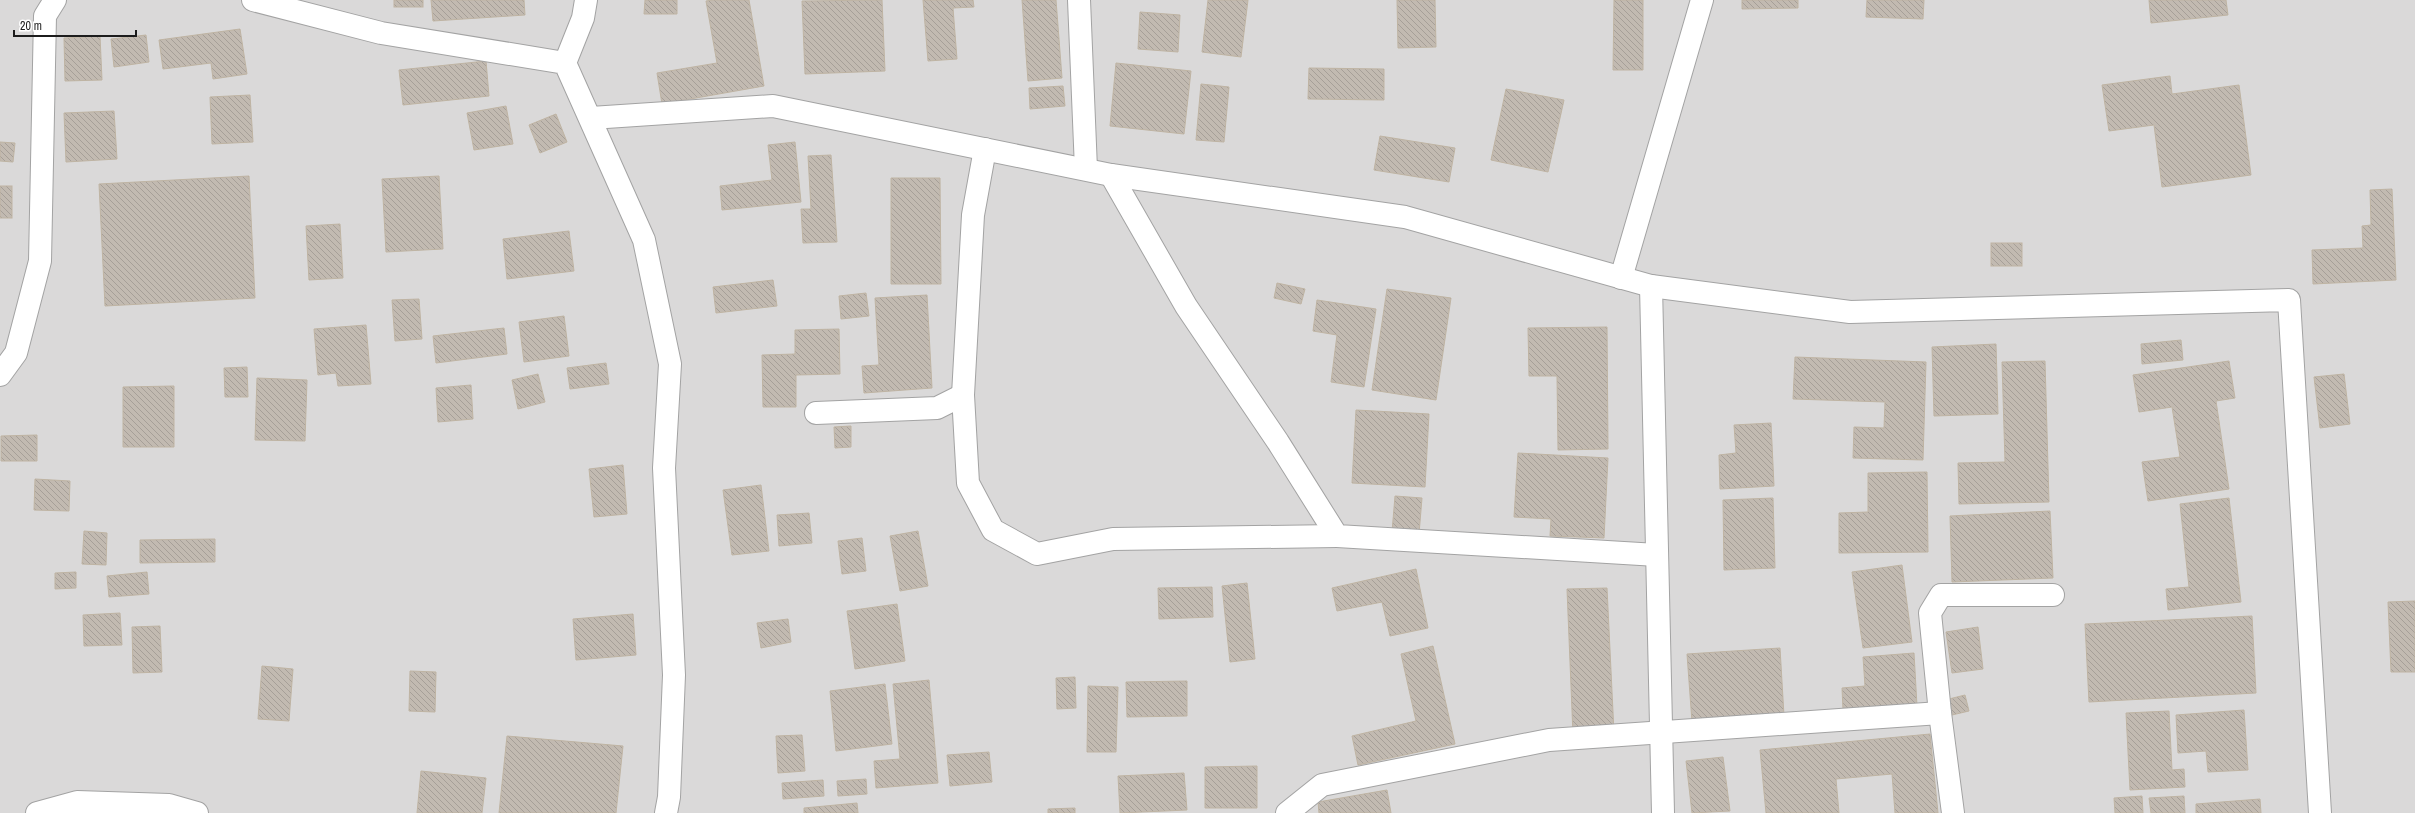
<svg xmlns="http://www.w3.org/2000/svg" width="2415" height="813" font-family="'Archivo Narrow',sans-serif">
  <defs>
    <pattern id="building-back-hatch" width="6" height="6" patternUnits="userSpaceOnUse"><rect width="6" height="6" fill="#c2bab1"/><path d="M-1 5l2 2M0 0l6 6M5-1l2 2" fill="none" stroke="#a69f98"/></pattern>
  </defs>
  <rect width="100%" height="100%" fill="#eeebe1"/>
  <rect fill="#dad9d9" x="0" y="0" width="2415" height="813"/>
  <g fill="url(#building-back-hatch)" stroke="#bfb4a3">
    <rect x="394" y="0" width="29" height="7"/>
    <path d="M431,0H524L525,15L433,21Z"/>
    <path d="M645,0H677V14H644Z"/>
    <path d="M712,0H749L764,86L662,104L657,73L717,63L706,1Z"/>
    <path d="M882,0L885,71L805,74L802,1Z"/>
    <path d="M923,0H973L974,7L953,8L957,59L928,61Z"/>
    <path d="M1022,0H1056L1062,78L1028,81Z"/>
    <path d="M1208,0H1248L1241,57L1202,52Z"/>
    <path d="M1397,0H1435L1436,47L1398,48Z"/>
    <path d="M1614,0H1643V70H1613Z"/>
    <path d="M1742,0H1798V8L1742,9Z"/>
    <path d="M1867,0H1924L1923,19L1866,17Z"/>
    <path d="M2149,0H2226L2228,15L2151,23Z"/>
    <path d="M1140,12L1180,15L1178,52L1138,49Z"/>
    <path d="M240,29L247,74L213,79L211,63L163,69L159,40Z"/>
    <path d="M146,35L149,62L114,67L111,39Z"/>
    <path d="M100,36L102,80L65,81L64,38Z"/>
    <path d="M486,61L489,96L403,105L399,70Z"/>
    <path d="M1116,63L1191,71L1184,134L1110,126Z"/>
    <path d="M1309,68L1384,69V100L1308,99Z"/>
    <path d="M2170,76L2172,94L2239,85L2251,175L2162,187L2154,125L2109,131L2102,85Z"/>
    <path d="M1201,84L1229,87L1224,142L1196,140Z"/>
    <path d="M1063,86L1065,106L1030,109L1029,88Z"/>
    <path d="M1506,89L1564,100L1548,172L1491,160Z"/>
    <path d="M250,95L253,142L212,144L210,97Z"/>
    <path d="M506,106L513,144L474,150L467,113Z"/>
    <path d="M114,111L117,159L66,162L64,113Z"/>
    <path d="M556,114L567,142L540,153L529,125Z"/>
    <path d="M1380,136L1455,148L1449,182L1374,170Z"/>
    <path d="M0,142L15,143L13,162L0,161Z"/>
    <path d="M795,142L801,202L722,210L720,186L772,180L768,145Z"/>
    <path d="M831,155L837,242L803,243L801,209H811L808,156Z"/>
    <path d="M249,176L255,298L105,306L99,184Z"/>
    <path d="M439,176L443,249L386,252L382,179Z"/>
    <path d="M891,178H940L941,284H891Z"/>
    <rect x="0" y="186" width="12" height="32"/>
    <path d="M2392,189L2396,280L2313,284L2312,250L2363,248L2362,226L2371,225L2370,190Z"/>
    <path d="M340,224L343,278L309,280L306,226Z"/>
    <path d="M569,231L574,271L507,279L503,239Z"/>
    <rect x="1991" y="243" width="31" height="23"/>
    <path d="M773,280L777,306L716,313L713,287Z"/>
    <path d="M1277,283L1305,289L1301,304L1274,298Z"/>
    <path d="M1387,289L1451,298L1436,400L1372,390Z"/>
    <path d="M866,293L869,316L841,319L839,296Z"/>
    <path d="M927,295L932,388L864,393L862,366L879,365L875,298Z"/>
    <path d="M419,299L422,339L395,341L392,300Z"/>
    <path d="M1317,300L1376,309L1364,387L1331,382L1337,335L1313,331Z"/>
    <path d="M564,316L569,356L524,362L519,322Z"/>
    <path d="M366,325L371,384L338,386L336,373L318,375L314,329Z"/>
    <path d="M1607,327L1608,449L1558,450L1557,376H1529L1528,328Z"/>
    <path d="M504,328L507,354L436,363L433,336Z"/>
    <path d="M839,329L840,374L796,375V407H763L762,355L795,354V330Z"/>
    <path d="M2181,340L2183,360L2142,364L2141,344Z"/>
    <path d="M1996,344L1998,414L1934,416L1932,347Z"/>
    <path d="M1795,357L1926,362L1923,460L1853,458L1854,427L1884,428L1885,402L1793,399Z"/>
    <path d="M2045,361L2049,502L1959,504L1958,463L2005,462L2002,362Z"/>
    <path d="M2229,361L2235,398L2216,401L2229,489L2148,501L2142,462L2180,457L2172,407L2139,412L2133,375Z"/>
    <path d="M606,363L609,384L570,389L567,368Z"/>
    <path d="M247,367L248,397H225L224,368Z"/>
    <path d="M538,374L545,402L518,409L512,380Z"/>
    <path d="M2344,374L2350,424L2320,428L2314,377Z"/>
    <path d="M257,378L307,380L305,441L255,440Z"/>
    <path d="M471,385L473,419L438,422L436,388Z"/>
    <path d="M174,386V447H123V387Z"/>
    <path d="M1356,410L1429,414L1425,487L1352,483Z"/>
    <path d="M1771,423L1774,486L1720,489L1719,455L1736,453L1734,425Z"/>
    <path d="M851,426V447L835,448L834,427Z"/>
    <path d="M37,435V461H1V436Z"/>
    <path d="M1518,453L1608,458L1604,538L1550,536L1551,519L1514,517Z"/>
    <path d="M623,465L627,514L594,517L589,469Z"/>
    <path d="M1927,472L1928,552L1839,553V513L1868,512V473Z"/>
    <path d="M35,479L70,481L69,511L34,510Z"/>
    <path d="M761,485L769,551L732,555L723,490Z"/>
    <path d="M1395,496L1422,498L1419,534L1392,532Z"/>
    <path d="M1773,498L1775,568L1724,570L1723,500Z"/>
    <path d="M2229,498L2241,602L2168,610L2166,589L2189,587L2180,504Z"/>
    <path d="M2050,511L2053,578L1952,582L1950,516Z"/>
    <path d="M809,513L812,543L779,546L777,515Z"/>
    <path d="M84,531L107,533L106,565L82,564Z"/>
    <path d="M918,531L928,586L900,591L890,536Z"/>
    <path d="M862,538L866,571L842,574L838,541Z"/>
    <path d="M215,539V562L140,563V540Z"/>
    <path d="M1902,565L1912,642L1863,648L1852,572Z"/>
    <path d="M1416,569L1428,628L1390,636L1382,602L1337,611L1332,588Z"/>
    <path d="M76,572V588L55,589V573Z"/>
    <path d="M147,572L149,594L109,597L107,576Z"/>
    <path d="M1247,583L1255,659L1230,662L1222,586Z"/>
    <path d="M1212,587L1213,617L1159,619L1158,588Z"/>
    <path d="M1607,588L1614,733L1573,735L1567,589Z"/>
    <path d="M2415,601V672H2391L2388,602Z"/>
    <path d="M897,604L905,661L855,669L847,611Z"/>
    <path d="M120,613L122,645L84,646L83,615Z"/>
    <path d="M633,614L636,655L576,660L573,619Z"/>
    <path d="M2252,616L2256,693L2089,702L2085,624Z"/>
    <path d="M788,619L791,642L761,648L757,623Z"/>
    <path d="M160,626L162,672L133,673L132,627Z"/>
    <path d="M1978,627L1983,669L1952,673L1946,632Z"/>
    <path d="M1433,646L1455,744L1358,765L1352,736L1416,721L1401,654Z"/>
    <path d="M1780,648L1784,716L1692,722L1687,654Z"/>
    <path d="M1914,653L1917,706L1843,710L1842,688L1865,686L1863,657Z"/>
    <path d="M262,666L293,669L289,721L258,719Z"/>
    <path d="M410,671L436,672L435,712L409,711Z"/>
    <path d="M1075,677L1076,708L1057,709L1056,678Z"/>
    <path d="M929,680L938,783L876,788L874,761L900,759L893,684Z"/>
    <path d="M1187,681V716L1127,717L1126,682Z"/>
    <path d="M885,684L892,744L836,751L830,691Z"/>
    <path d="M1088,686L1118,687L1116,752H1087Z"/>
    <path d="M1965,695L1969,711L1952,715L1949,699Z"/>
    <path d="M2244,710L2248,770L2208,772L2206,751L2178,753L2176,715Z"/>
    <path d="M2169,711L2172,770L2184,769L2185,787L2130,790L2126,713Z"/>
    <path d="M1930,734L1938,813H1895L1892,774L1836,779L1839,813H1766L1760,750Z"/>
    <path d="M802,735L805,771L778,773L776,736Z"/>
    <path d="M507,736L623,746L616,813H499Z"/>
    <path d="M989,752L992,782L950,786L947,755Z"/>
    <path d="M1723,757L1730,811L1692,813L1686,761Z"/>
    <path d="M1257,766V808H1205V767Z"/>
    <path d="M421,771L486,778L482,813H417Z"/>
    <path d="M1184,773L1187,810L1120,813L1118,776Z"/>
    <path d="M866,779L867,794L838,796L837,781Z"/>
    <path d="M823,780L824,796L783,799L782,783Z"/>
    <path d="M1387,790L1391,813H1319L1318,802Z"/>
    <path d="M2142,796L2143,813H2115L2114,798Z"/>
    <path d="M2184,796L2185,813H2151L2149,798Z"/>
    <path d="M2260,799L2261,813H2196V804Z"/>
    <path d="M857,803L858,813H804V808Z"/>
    <path d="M1075,808V813H1048V809Z"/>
  </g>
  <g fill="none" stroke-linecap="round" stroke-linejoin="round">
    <g stroke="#a3a3a3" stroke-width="24">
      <g id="street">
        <path d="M253,0L381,33L565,63L644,240L670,364L664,468L674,675L669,797L666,813"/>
        <path d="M1079,0L1086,169"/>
        <path d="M565,63L583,18L586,0"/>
        <path d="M591,118L773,106L1111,175L1405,217L1651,286L1850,312L2289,300L2320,813"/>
        <path d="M985,149L973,215L963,395L968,483L993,530L1037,554L1113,539L1337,536"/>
        <path d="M1111,175L1186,306L1278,442L1337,536L1657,555"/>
        <path d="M1621,278L1702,0"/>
        <path d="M1651,286L1663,813"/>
        <path d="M0,375L16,353L40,261L45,16L55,0"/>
        <path d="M816,413L937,408L963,395"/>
        <path d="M37,813L77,802L169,805L197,813"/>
        <path d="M1287,813L1322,785L1549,740L1940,713"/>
        <path d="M1953,813L1940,713L1930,613L1941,595H2053"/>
      </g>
    </g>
    <use href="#street" stroke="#fff" stroke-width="22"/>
  </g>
  <path d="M14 30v6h122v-6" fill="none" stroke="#1c1c1c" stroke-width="2"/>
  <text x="20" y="30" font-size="12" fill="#1c1c1c" stroke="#ffffff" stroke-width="3" paint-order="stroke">20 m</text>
</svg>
